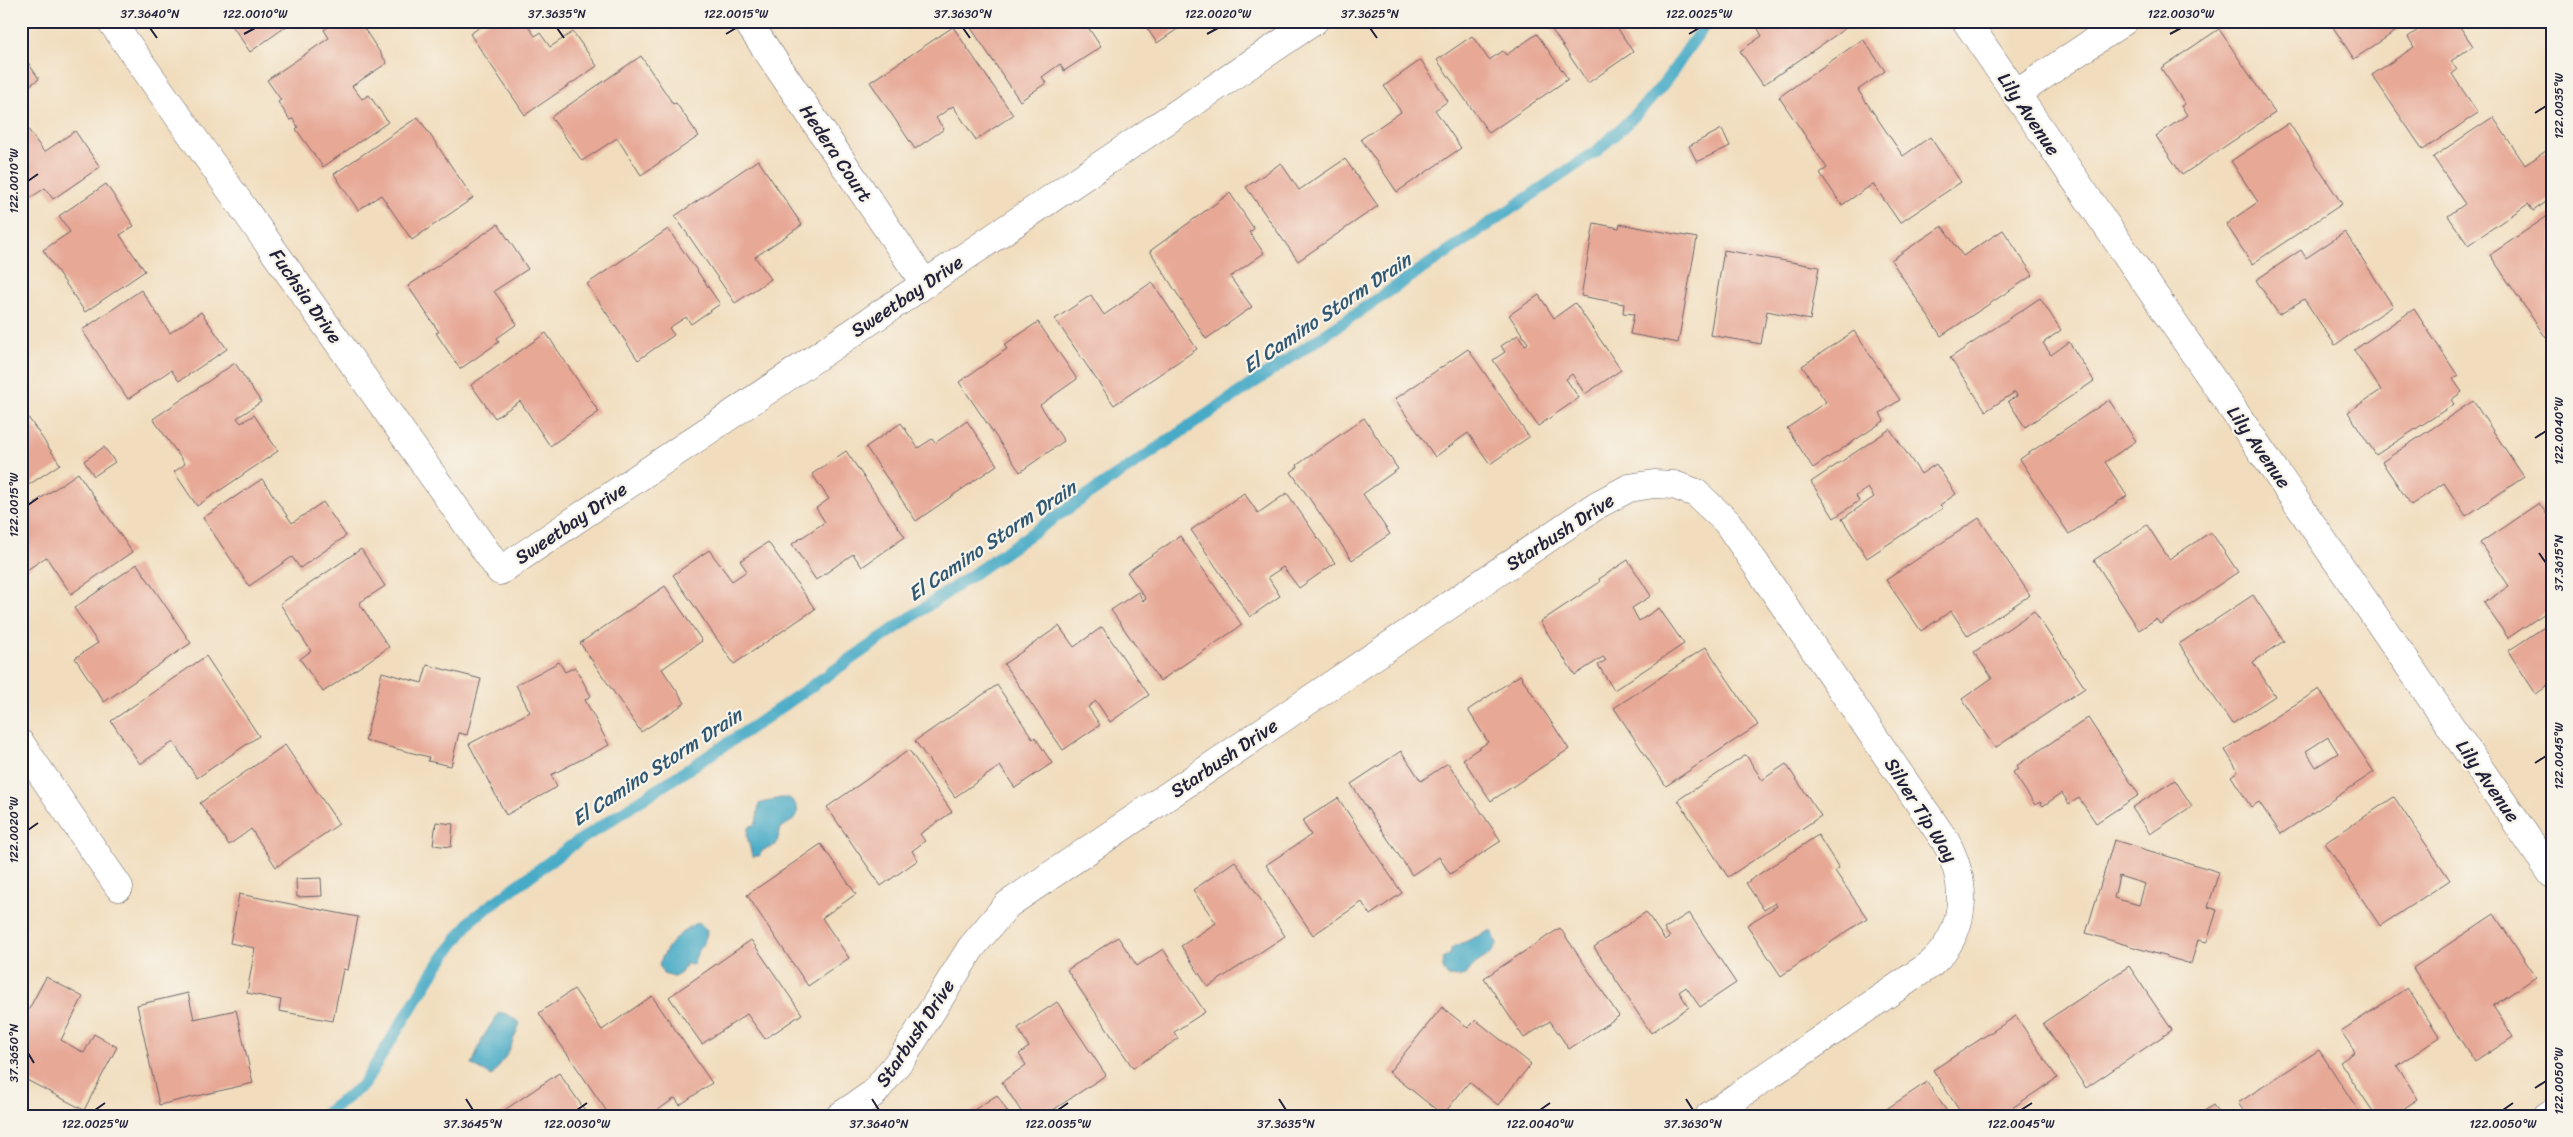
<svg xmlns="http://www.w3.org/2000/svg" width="2573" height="1137" font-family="Sriracha,sans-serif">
  <rect width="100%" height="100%" fill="#f7f3e8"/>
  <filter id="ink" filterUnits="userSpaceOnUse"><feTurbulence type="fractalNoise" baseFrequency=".02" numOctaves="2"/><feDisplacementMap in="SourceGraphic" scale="10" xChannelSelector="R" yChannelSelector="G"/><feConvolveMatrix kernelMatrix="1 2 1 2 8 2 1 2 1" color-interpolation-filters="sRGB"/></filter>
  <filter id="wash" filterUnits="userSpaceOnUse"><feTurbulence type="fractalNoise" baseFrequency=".0096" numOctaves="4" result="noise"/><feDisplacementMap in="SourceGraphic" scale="20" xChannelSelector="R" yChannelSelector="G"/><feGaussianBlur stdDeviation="1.12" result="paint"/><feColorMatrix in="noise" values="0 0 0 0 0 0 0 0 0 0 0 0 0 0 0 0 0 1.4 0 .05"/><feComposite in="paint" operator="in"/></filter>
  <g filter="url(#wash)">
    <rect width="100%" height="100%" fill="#f1ddbd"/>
    <g fill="#46aac6" stroke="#346680">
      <path d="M780,798H789C797,804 799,808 796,818L781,828L776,845L763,850L759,856H752L747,836L748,828L756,823L759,804Z"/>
      <path d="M699,922L707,931C706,945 695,951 694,964L690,965L686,963L681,973L674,977L663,974L659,964C669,942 678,933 699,922Z"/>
      <path d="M1492,930L1497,944C1490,960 1476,958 1467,974L1458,977L1448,976L1443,969V959L1451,953V948Z"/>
      <path d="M499,1012L509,1015L520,1023L508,1053L492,1076L472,1065L482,1039Z"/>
    </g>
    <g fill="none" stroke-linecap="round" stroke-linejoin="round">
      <path stroke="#46aac6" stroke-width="12" d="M323,1116L363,1085L437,966L472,919L568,848L760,722L1073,505L1598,150C1625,125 1652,101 1673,71C1685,54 1694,37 1709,21"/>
    </g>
    <g id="blocks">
      <g fill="#e7a896" fill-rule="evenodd">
        <path d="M229,21H294L250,52Z"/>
        <path d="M336,21H359L387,63L352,86L362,99L369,95L388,122L323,167L296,129L298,127L293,119L290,120L278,102L281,100L267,80L329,38L324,30Z"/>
        <path d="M489,21H525L535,36L540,33L550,47L573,32L597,66L525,115L470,34Z"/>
        <path d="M975,21H1084L1101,47L1064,71L1060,64L1042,77L1046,83L1020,101L969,25Z"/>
        <path d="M1142,21H1189L1157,43Z"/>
        <path d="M1546,21H1613L1633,52L1588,83Z"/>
        <path d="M1765,21H1856L1763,85L1740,51L1762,36L1757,27Z"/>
        <path d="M2329,21H2411L2354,59Z"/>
        <path d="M2431,21H2456L2473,46L2451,61L2457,70L2452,74L2478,113L2423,150L2372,75L2414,47L2408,37Z"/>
        <path d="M953,27L1013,115L976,140L953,106L936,118L944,129L915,149L870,82Z"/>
        <path d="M2219,29L2275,113L2182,175L2156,136L2187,115L2181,106L2185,104L2161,68Z"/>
        <path d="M1537,34L1568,79L1489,133L1437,60L1472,36L1489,60L1503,51L1506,55Z"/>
        <path d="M1863,39L1885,71L1858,90L1903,156L1930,137L1961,182L1900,223L1873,184L1842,205L1820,173L1827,168L1779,97Z"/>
        <path d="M21,52L39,79L21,91Z"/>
        <path d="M641,56L673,104L676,103L699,136L641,175L617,138L582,161L551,117Z"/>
        <path d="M1421,60L1448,101L1435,110L1461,148L1397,192L1361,139L1401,112L1384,86Z"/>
        <path d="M418,117L473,198L412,240L381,195L358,210L334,174Z"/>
        <path d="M2493,117L2525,165L2552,147V198L2533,211L2528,204L2468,245L2448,216L2465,204L2433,157Z"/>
        <path d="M21,119L44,152L75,131L100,167L53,199L45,188L21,204Z"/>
        <path d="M2289,123L2342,204L2252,264L2226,224L2258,202L2231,161Z"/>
        <path d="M1722,129L1730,146L1697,162L1689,146Z"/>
        <path d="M1345,159L1378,206L1298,261L1246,187L1281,163L1299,190Z"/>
        <path d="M758,160L802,225L755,257L771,279L735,303L675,216Z"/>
        <path d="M106,184L134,226L120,235L145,271L85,312L43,250L70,232L59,216Z"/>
        <path d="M1230,193L1254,229L1249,232L1264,253L1230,277L1252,307L1206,339L1150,251Z"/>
        <path d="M2552,213V334L2546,338L2490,255Z"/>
        <path d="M1594,223L1619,228L1620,224L1697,238L1678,343L1630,334L1634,314L1623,313L1624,304L1581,296Z"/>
        <path d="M498,224L528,269L494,291L517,324L497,338L499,342L460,369L436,333L439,332L408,286Z"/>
        <path d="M1942,226L1963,256L2003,230L2033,275L1941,336L1891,260Z"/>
        <path d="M668,229L720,304L691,324L686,317L669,328L674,335L638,360L587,284Z"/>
        <path d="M2345,232L2393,306L2335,345L2304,299L2279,315L2256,280L2301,250L2306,258Z"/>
        <path d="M1724,250L1819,267L1810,320L1767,311L1761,344L1710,335Z"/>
        <path d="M1152,282L1197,349L1114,405L1055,319L1091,295L1104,315Z"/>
        <path d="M141,290L170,333L201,312L227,349L179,381L171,370L128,399L82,330Z"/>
        <path d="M1539,295L1554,318L1575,303L1621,370L1585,394L1572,374L1566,379L1579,398L1538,426L1493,360L1505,352L1501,346L1518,335L1525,345L1528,343L1509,315Z"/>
        <path d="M2040,298L2061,330L2043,343L2051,355L2069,342L2094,381L2025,427L2008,401L2017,396L2015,392L1986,411L1950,358Z"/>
        <path d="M2414,309L2458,376L2453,379L2462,392L2451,400L2454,404L2376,455L2348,412L2381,390L2354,350Z"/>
        <path d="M1038,322L1077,379L1040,405L1064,441L1020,472L959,382L1007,349L1004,345Z"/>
        <path d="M1854,331L1900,400L1880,413L1884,421L1813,468L1787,428L1826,402L1802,366Z"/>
        <path d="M546,333L599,412L550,446L520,401L495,418L471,385Z"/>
        <path d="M1468,349L1529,437L1490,464L1468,433L1435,457L1395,399Z"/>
        <path d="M235,363L261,402L237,418L241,423L254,415L278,451L197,506L174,472L185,464L153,419Z"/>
        <path d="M2109,400L2136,441L2105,462L2127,496L2069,534L2020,459Z"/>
        <path d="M2473,401L2524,477L2466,516L2444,483L2411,505L2382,462Z"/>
        <path d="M21,407L60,464L21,490Z"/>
        <path d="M1364,418L1398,469L1363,494L1390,534L1352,560L1291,472L1298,467L1297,465Z"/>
        <path d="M967,421L997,465L916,521L866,447L901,423L918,448L932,439L935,443Z"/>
        <path d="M1890,429L1921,474L1936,464L1956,494L1940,505L1943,508L1867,558L1842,519L1874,497L1868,488L1856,496L1859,501L1834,518L1811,482Z"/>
        <path d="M104,447L115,462L94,476L84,461Z"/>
        <path d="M846,451L905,537L862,567L853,554L816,580L792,544L825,522L816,508L829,499L812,474Z"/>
        <path d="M78,473L132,552L71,594L46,557L21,574V512Z"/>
        <path d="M262,479L292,523L323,502L346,536L300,568L292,557L249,586L203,518Z"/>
        <path d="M1244,493L1258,513L1287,493L1335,563L1299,588L1283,567L1268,577L1280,596L1250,617L1191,530Z"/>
        <path d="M2539,503L2552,522V598L2546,602L2551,609L2508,638L2484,603L2509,586L2480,543Z"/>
        <path d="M1979,518L2030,595L1968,636L1951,611L1921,631L1886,580Z"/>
        <path d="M2147,525L2169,559L2211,532L2238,572L2160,624L2156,619L2139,630L2094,560Z"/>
        <path d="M1180,536L1242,625L1160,681L1111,610L1138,592L1143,601L1146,599L1127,572Z"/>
        <path d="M768,542L815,609L734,664L673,575L709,550L732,581L747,571L740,561Z"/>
        <path d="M361,549L385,586L359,603L389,647L323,692L300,659L311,651L280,604Z"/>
        <path d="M1628,560L1651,596L1632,608L1639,621L1659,608L1684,644L1614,690L1598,665L1606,660L1603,657L1575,675L1540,622L1600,582L1599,579Z"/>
        <path d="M137,564L191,643L104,702L75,658L98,643L74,608Z"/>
        <path d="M665,586L702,641L662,669L685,703L641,732L580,643Z"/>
        <path d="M2253,595L2284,641L2253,662L2275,696L2232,724L2179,644Z"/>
        <path d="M2034,611L2085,688L1995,748L1962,699L1992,678L1974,652Z"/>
        <path d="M2552,622V683L2536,694L2508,651Z"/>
        <path d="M1059,626L1074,647L1102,627L1149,695L1110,722L1096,701L1088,707L1100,725L1063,750L1004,664Z"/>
        <path d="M1706,647L1758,725L1666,786L1614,708Z"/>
        <path d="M206,656L259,736L197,778L173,742L140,764L111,721Z"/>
        <path d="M559,662L565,672L575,667L591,696L585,700L609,745L551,775L557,787L506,815L469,744L530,712L516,685Z"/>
        <path d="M427,665L481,679L467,735L459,733L451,766L428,761L429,757L365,741L382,672L422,683Z"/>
        <path d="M1520,675L1569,749L1491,801L1463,759L1488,742L1468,710Z"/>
        <path d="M997,685L1033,739L1035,737L1052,763L1015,788L1000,766L955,797L915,741Z"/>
        <path d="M2319,689L2374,772L2281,834L2259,802L2251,807L2231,776L2238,771L2225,750ZM2328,737L2338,753L2316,767L2306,751Z"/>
        <path d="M2088,718L2139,795L2096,823L2079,798L2069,804L2062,793L2043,806L2040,802L2035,805L2013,772L2018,769L2016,766Z"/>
        <path d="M285,745L339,824L276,867L251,829L229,845L200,803Z"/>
        <path d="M909,750L952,812L920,834L925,841L912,851L918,860L881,886L827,807Z"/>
        <path d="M1401,751L1421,781L1448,763L1501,841L1450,874L1439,857L1412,875L1351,784Z"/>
        <path d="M1746,755L1762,780L1786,764L1821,816L1728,877L1678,800Z"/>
        <path d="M2175,780L2192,806L2150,834L2132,808Z"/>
        <path d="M2394,797L2450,880L2380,926L2325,843Z"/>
        <path d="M1338,798L1402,893L1370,915L1362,902L1313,935L1266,865L1311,835L1302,821Z"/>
        <path d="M436,822L453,824L451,847L433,845Z"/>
        <path d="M1818,835L1839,868L1835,871L1867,918L1781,976L1747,925L1777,906L1775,903L1764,910L1746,883Z"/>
        <path d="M2114,840L2219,872L2208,907L2217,910L2207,942L2198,940L2191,964L2086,933ZM2119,876L2145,884L2139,905L2114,898Z"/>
        <path d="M821,844L856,894L822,918L849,958L808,986L747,895Z"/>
        <path d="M1235,861L1285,936L1208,987L1181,946L1216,923L1193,890Z"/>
        <path d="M321,878L322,896L297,897L296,879Z"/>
        <path d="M239,894L358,917L348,970L343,969L333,1021L279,1011L281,1000L247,993L255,948L230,943Z"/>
        <path d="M1646,912L1665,940L1670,937L1664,929L1689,913L1736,983L1700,1007L1686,987L1679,992L1689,1007L1651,1033L1594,947Z"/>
        <path d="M2494,914L2536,977L2493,1006L2513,1037L2475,1062L2413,968Z"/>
        <path d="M1560,928L1619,1016L1569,1049L1550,1021L1524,1038L1484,978Z"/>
        <path d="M1118,937L1137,966L1163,949L1205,1012L1174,1032L1178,1039L1133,1068L1067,970Z"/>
        <path d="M751,940L802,1014L765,1039L747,1014L702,1044L669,997Z"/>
        <path d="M2129,966L2172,1030L2086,1088L2043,1023Z"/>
        <path d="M46,977L83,997L61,1040L84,1053L94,1034L117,1047L84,1110L21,1077V1019L23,1020Z"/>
        <path d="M2407,988L2440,1037L2397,1066L2418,1099L2393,1116H2376L2340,1062L2355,1052L2341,1031Z"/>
        <path d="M574,989L602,1030L652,996L712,1083L680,1105L675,1098L658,1110L662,1116H610L539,1013Z"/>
        <path d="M188,993L194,1019L236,1010L253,1083L159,1105L137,1005Z"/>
        <path d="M1057,1002L1106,1075L1044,1116H1024L1002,1082L1026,1065L1019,1054L1029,1047L1018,1028Z"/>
        <path d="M1442,1007L1468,1028L1476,1020L1531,1064L1498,1105L1469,1082L1443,1115L1389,1072Z"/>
        <path d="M2016,1016L2057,1078L2000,1116H1963L1933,1070Z"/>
        <path d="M2319,1050L2362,1116H2247L2238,1103Z"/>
        <path d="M559,1073L589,1116H496Z"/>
        <path d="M1927,1082L1950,1116H1876Z"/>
        <path d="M997,1095L1010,1116H965Z"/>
        <path d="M2213,1105L2221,1116H2197Z"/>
      </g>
    </g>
  </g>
  <g filter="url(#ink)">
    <use href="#blocks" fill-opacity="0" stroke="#6a6368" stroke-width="1"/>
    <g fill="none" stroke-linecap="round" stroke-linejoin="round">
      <g stroke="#6a6368" stroke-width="29">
        <g id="minor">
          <path d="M111,21L500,571L1314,21"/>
          <path d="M747,21L925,284"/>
          <path d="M1966,21L2552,874"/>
          <path d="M2016,94L2124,21"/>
          <path d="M21,744L119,887"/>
          <path d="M840,1116L874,1093L904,1055L971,948L1007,905L1597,505L1629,488L1654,484L1674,485L1696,493L1727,522L1946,842C1968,884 1968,930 1931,964L1709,1116"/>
          <path d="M2547,1116L2552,1113"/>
        </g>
      </g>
      <use href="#minor" stroke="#fff" stroke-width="28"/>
    </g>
  </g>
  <path fill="none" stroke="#22223b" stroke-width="2" d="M150,28L157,38M557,28L564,38M963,28L970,38M1370,28L1377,38M244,34L255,28M726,34L736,28M1207,34L1218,28M1689,34L1699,28M2170,34L2181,28M2535,113L2546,106M28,181L38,174M2535,438L2546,431M28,505L38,498M2539,553L2546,563M2535,763L2546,756M28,830L38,823M28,1053L34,1063M2535,1088L2546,1081M466,1099L473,1110M872,1099L879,1110M1279,1099L1286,1110M1686,1099L1693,1110M95,1110L105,1103M577,1110L587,1103M1058,1110L1068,1103M1540,1110L1550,1103M2021,1110L2032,1103M2503,1110L2513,1103"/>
  <g text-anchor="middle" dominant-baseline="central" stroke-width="4.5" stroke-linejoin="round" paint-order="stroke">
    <g font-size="19" fill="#22223b" stroke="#f7f3e8">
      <text transform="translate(2029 114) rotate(56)">Lily Avenue</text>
      <text transform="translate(836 153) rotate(56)">Hedera Court</text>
      <text transform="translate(306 296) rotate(55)">Fuchsia Drive</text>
      <text transform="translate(907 296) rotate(-34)">Sweetbay Drive</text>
      <text transform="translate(2259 447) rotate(55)">Lily Avenue</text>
      <text transform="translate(571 523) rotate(-34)">Sweetbay Drive</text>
      <text transform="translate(1560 532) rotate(-33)">Starbush Drive</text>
      <text transform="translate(1224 758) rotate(-34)">Starbush Drive</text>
      <text transform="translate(2488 781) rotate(55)">Lily Avenue</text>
      <text transform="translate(1921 810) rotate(58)">Silver Tip Way</text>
      <text transform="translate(915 1033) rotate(-56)">Starbush Drive</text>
    </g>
    <g font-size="20" font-style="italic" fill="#305873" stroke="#f7f3e8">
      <text transform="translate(1327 313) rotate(-34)">El Camino Storm Drain</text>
      <text transform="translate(992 541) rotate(-34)">El Camino Storm Drain</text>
      <text transform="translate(657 767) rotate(-33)">El Camino Storm Drain</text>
    </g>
  </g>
  <rect width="2573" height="1137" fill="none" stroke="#f7f3e8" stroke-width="55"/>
  <rect x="28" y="28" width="2518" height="1082" fill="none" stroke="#22223b" stroke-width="2"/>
  <g font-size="12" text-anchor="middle" fill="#22223b">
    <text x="150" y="18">37.3640°N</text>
    <text x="255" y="18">122.0010°W</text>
    <text x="557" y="18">37.3635°N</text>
    <text x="736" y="18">122.0015°W</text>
    <text x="963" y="18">37.3630°N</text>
    <text x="1218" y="18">122.0020°W</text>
    <text x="1370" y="18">37.3625°N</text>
    <text x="1699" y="18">122.0025°W</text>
    <text x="2181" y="18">122.0030°W</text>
    <text transform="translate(2559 106) rotate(-90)" y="4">122.0035°W</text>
    <text transform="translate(14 181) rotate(-90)" y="4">122.0010°W</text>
    <text transform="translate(2559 431) rotate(-90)" y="4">122.0040°W</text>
    <text transform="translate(14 505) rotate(-90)" y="4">122.0015°W</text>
    <text transform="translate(2559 563) rotate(-90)" y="4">37.3615°N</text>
    <text transform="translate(2559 756) rotate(-90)" y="4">122.0045°W</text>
    <text transform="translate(14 830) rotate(-90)" y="4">122.0020°W</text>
    <text transform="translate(14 1053) rotate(-90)" y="4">37.3650°N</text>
    <text transform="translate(2559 1081) rotate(-90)" y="4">122.0050°W</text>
    <text x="95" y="1128">122.0025°W</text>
    <text x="473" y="1128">37.3645°N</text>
    <text x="577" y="1128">122.0030°W</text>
    <text x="879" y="1128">37.3640°N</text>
    <text x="1058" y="1128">122.0035°W</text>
    <text x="1286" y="1128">37.3635°N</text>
    <text x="1540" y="1128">122.0040°W</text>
    <text x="1693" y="1128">37.3630°N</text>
    <text x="2021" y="1128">122.0045°W</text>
    <text x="2503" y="1128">122.0050°W</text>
  </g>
</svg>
